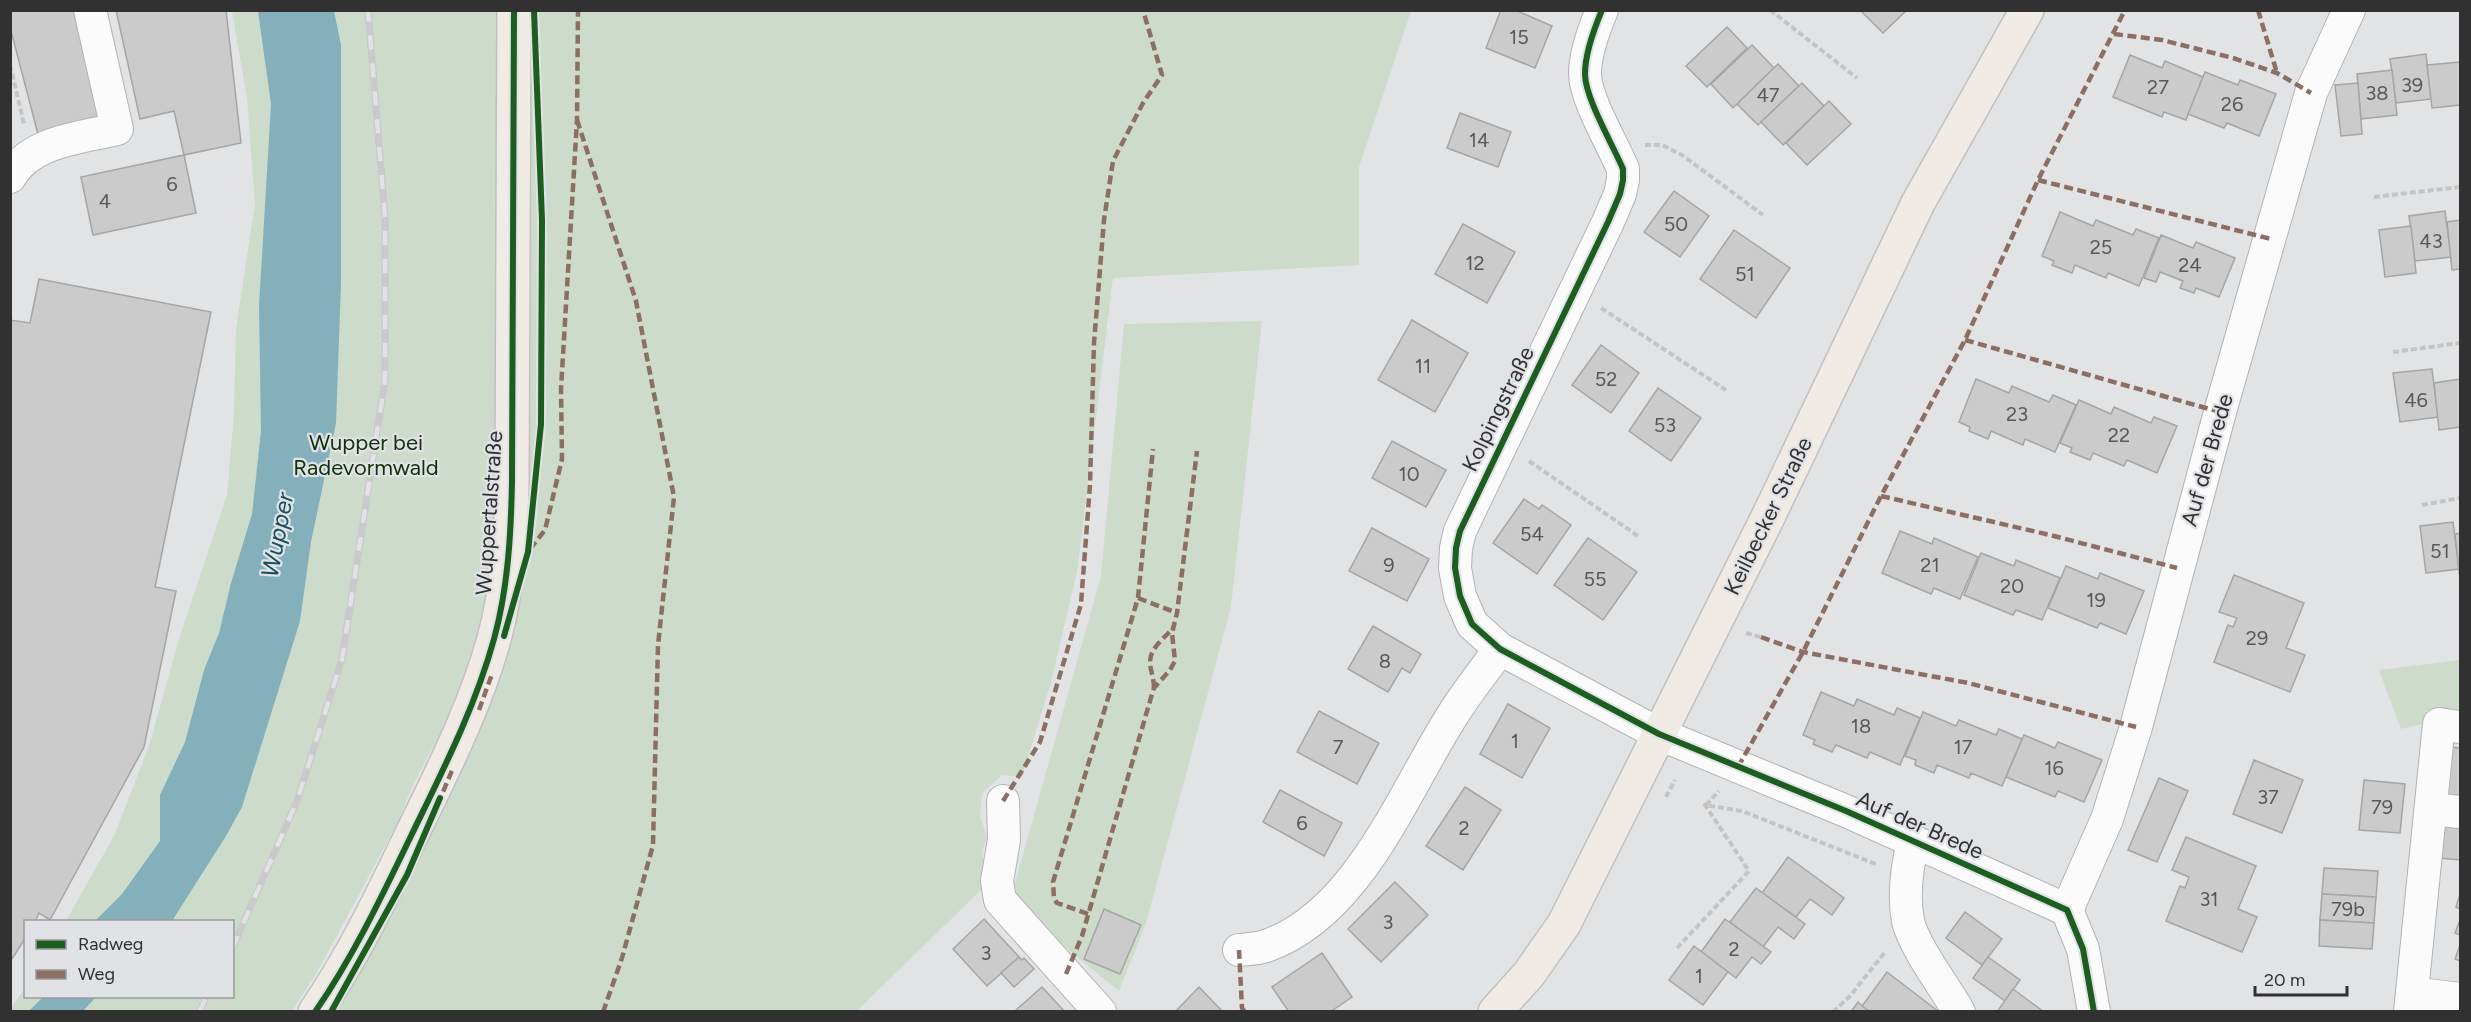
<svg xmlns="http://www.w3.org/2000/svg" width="2471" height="1022" font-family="Figtree,sans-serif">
  <rect width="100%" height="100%" fill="#e2e3e4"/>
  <g fill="#cddbcb">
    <path d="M232,11H497L502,469L494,505L492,568L472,656L441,731L411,789L399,820L316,974L292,1011L11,1012V1008L25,988L26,996H232V922L66,921L114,836L149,746L180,636L227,495L234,412L236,329L255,204L247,98Z"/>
    <path d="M525,11H1411L1359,167V265L1113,278L1077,572L1051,682L1022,777L1002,775L982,793L980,816L987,837L982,851L987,884L857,1011L335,1012L491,684L528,570Z"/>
    <path d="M1262,321L1231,607L1146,923L1119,991L1017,908L1015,883L1101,576L1124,324Z"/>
    <path d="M2460,660V715L2401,729L2379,670Z"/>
  </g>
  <g fill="#84b0bc">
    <path d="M258,11H334L341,45V283L336,423L311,542L300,621L242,807L226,836L172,921H95L122,894L160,841V795L185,742L204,670L219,633L231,583L252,514L261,431L259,306L271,104Z"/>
    <path d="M43,997V996L96,997L83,1011H29Z"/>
  </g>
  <g fill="#cbcbcb" stroke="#a6a5a5" stroke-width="1.5">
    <path d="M10,10H77L105,121L39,138L10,27Z"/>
    <path d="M116,10H226L241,143L184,155L174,111L140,119Z"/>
    <path d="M1501,10H1515L1552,26L1535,68L1486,48Z"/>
    <path d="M1864,10H1907L1883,33L1862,12Z"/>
    <path d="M1727,27L1747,48L1707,87L1686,66Z"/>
    <path d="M1752,45L1774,68L1733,108L1711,84Z"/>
    <path d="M2426,54L2431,99L2396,103L2390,59Z"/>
    <path d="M2130,55L2162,68L2165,61L2203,77L2186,120L2164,112L2162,117L2113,97Z"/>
    <path d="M2460,62V105L2432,108L2427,65Z"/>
    <path d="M1778,64L1799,86L1758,125L1737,104Z"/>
    <path d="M2392,70L2397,115L2361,119L2357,74Z"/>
    <path d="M2205,72L2238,85L2240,80L2276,94L2259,136L2227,123L2224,128L2188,114Z"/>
    <path d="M1802,83L1824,106L1783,145L1761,122Z"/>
    <path d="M2358,83L2362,134L2341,136L2335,85Z"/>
    <path d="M1829,101L1851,124L1807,165L1786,143Z"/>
    <path d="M1460,113L1511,132L1498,167L1447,148Z"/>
    <path d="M184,155L196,213L93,235L81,177Z"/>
    <path d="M1674,191L1709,216L1680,257L1644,232Z"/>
    <path d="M2445,211L2451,257L2415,261L2409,216Z"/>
    <path d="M2060,212L2093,226L2096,220L2133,235L2136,229L2159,238L2139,286L2108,273L2106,278L2075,265L2072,273L2052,265L2054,261L2042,256Z"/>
    <path d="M2460,220V269L2452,270L2447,222Z"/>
    <path d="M1463,224L1515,252L1487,303L1435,274Z"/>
    <path d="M2411,226L2416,273L2385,277L2379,230Z"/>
    <path d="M1734,230L1790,268L1756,318L1700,279Z"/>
    <path d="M2161,235L2193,248L2196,242L2235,258L2219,297L2196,288L2194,293L2180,288L2183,281L2160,272L2156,282L2144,278Z"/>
    <path d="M39,279L211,312L155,587L176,591L144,747L50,920L39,913L35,922H26V937L10,962V320L30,323Z"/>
    <path d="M1412,320L1468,353L1435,412L1378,380Z"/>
    <path d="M1601,345L1639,373L1611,413L1572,385Z"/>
    <path d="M2432,369L2438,417L2400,422L2393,373Z"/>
    <path d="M1976,379L2009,393L2012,386L2049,402L2053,395L2076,405L2055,452L2025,439L2023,445L1991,431L1988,439L1969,431L1970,427L1959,422Z"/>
    <path d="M2460,379V427L2439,430L2434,383Z"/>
    <path d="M1658,388L1701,418L1671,461L1629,431Z"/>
    <path d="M2079,400L2111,414L2114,407L2151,423L2154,417L2177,426L2157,473L2127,460L2124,466L2093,453L2090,460L2070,452L2072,448L2060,443Z"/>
    <path d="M1392,441L1446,470L1426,507L1372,478Z"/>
    <path d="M1524,499L1539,509L1542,505L1571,525L1537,574L1493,543Z"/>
    <path d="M2453,522L2459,569L2426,573L2420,526Z"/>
    <path d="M1372,528L1429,559L1407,601L1349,571Z"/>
    <path d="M1900,531L1932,544L1934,538L1978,557L1960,599L1934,588L1931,594L1882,573Z"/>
    <path d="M2460,533V580L2455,534Z"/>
    <path d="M1588,538L1637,572L1603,620L1554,585Z"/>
    <path d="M1981,553L2014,566L2016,560L2060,578L2042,620L2016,610L2013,615L1964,595Z"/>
    <path d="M2066,566L2098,579L2100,573L2144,591L2126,634L2100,623L2097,628L2048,608Z"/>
    <path d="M2234,575L2304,603L2286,648L2305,655L2290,692L2214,662L2228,625L2233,627L2237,618L2219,612Z"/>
    <path d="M1373,626L1421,654L1410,673L1402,668L1388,692L1348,669Z"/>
    <path d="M1821,692L1854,706L1857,699L1894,715L1897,708L1920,718L1900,765L1870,752L1867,758L1836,745L1832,752L1813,744L1815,740L1803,735Z"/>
    <path d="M1508,704L1550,728L1522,778L1480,754Z"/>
    <path d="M1319,711L1379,743L1357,784L1297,752Z"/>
    <path d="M1923,712L1956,726L1959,720L1996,735L1999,729L2022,739L2002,786L1971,773L1969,778L1937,765L1934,773L1915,765L1916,760L1905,756Z"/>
    <path d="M2024,735L2055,748L2058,742L2102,760L2084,802L2058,791L2055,797L2006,777Z"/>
    <path d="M2448,747L2460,748V800L2443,798Z"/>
    <path d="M2254,760L2303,780L2282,833L2233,814Z"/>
    <path d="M2159,778L2188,791L2157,862L2128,850Z"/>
    <path d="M2364,780L2405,784L2400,833L2359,830Z"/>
    <path d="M1465,787L1501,810L1463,870L1426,846Z"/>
    <path d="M1280,790L1342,823L1324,856L1263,822Z"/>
    <path d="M2443,826L2460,828V860L2440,858Z"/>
    <path d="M2186,837L2256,866L2238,909L2257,917L2242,952L2166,921L2180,886L2185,888L2189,877L2172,870Z"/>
    <path d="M1788,857L1844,898L1832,915L1810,899L1796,917L1762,893Z"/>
    <path d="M2324,868L2378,871L2376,897L2322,894Z"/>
    <path d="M1395,882L1428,915L1381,962L1348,929Z"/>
    <path d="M1756,888L1805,924L1794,939L1778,927L1763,947L1730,922Z"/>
    <path d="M2322,894L2376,897L2374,923L2320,920Z"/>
    <path d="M2460,894V909L2456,907Z"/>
    <path d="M1104,909L1141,925L1120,974L1084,959Z"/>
    <path d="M1965,912L2002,939L1982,965L1946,938Z"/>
    <path d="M984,919L1019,957L987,986L953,949Z"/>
    <path d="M1725,919L1771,952L1761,964L1752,957L1736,978L1701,952Z"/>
    <path d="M2320,920L2374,923L2372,949L2319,946Z"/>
    <path d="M2460,920V935L2455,933Z"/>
    <path d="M2460,945V961L2455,959Z"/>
    <path d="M1694,946L1728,972L1703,1005L1669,980Z"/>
    <path d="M1322,953L1352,997L1330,1012H1289L1272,987Z"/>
    <path d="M1019,957L1022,960L1024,958L1034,969L1014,987L1001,973Z"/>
    <path d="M1988,957L2020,980L2005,1001L1973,978Z"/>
    <path d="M1887,972L1939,1012H1870L1862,1006Z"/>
    <path d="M1042,987L1065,1012H1015V1011Z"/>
    <path d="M1199,987L1223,1012H1175Z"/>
    <path d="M2013,989L2044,1012H1997Z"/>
    <path d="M1858,1002L1862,1006L1870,1012H1851Z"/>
  </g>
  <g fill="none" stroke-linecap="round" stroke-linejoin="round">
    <g stroke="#b2b3b4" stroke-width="34">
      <g id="minor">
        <path d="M1602,10C1594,29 1585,53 1585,74C1585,98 1613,145 1623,169V180L1620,194L1608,222L1460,531L1456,548L1455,568L1460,596L1472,624L1500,649L1659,734L1846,811L2067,910L2083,949L2094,1012"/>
        <path d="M10,177C30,141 81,138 117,129L90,10"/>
        <path d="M1003,801L1004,840L997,881L1000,900L1100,1012"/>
        <path d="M2431,809L2460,812"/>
        <path d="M1913,842C1907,867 1903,895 1908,921C1914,947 1945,987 1959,1012"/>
        <path d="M2067,910L2107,819L2136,727L2220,412L2311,93L2349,10"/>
        <path d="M1239,950C1247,949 1257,949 1266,946C1358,914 1403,793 1452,716C1466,693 1484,671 1500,649"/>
        <path d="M2412,993L2460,999"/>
        <path d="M2410,1012L2439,724L2460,727"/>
      </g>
    </g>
    <g stroke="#c0c0c1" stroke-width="36">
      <g id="major">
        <path d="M315,1012C353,957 382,896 411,836C442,772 475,708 494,639C508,588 511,534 512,481L514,10"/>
        <path d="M1495,1012L1529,974L1564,924L1768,517L1918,203L2027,10"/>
      </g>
    </g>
    <g stroke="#c4c4c5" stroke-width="4" stroke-dasharray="6 3" stroke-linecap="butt">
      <path d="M1770,10L1857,78"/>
      <path d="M10,65L24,124"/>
      <path d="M1645,145H1662L1682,155L1763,215"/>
      <path d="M2374,197L2460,187"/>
      <path d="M1601,308L1726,390"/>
      <path d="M2393,352L2460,343"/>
      <path d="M1529,461L1638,536"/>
      <path d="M2422,505L2460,498"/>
      <path d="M1746,633L1761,637"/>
      <path d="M1666,797L1675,780"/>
      <path d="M1706,805L1719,791"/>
      <path d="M1677,948L1749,871L1705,805L1742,811L1878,865"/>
      <path d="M1833,1012L1850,996L1886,951"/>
    </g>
    <use href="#minor" stroke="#fbfbfb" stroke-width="32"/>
    <use href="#major" stroke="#f0ece5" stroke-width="33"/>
    <g stroke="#c9caca" stroke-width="7">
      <g id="rail">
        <path d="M232,949L297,801L342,659L385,380V217L368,10"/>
        <path d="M199,1012L207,996"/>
      </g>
    </g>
    <use href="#rail" stroke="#e1e2e5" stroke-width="4.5" stroke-dasharray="14" stroke-linecap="butt"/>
    <g stroke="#8d6e63" stroke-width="4.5" stroke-dasharray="9 4.5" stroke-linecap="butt">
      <path d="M2258,10L2277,73"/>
      <path d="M2114,34L2162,40L2233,58L2277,73L2311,93"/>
      <path d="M577,120L636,301L674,497L658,645L653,845L622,958L603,1012"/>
      <path d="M2038,180L2271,239"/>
      <path d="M1965,340L2220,412"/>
      <path d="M1881,496L2050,535L2177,568"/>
      <path d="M530,549L545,530L562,459L561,389L577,120L578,10"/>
      <path d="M1138,598L1177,613"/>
      <path d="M1761,637L1803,652L1968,683L2136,727"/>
      <path d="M1154,688C1154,679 1151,672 1150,664C1149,648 1164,639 1173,628"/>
      <path d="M479,710L492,674"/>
      <path d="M1738,767L1803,652L1881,496L1965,340L2038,180L2125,10"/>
      <path d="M1003,801L1040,742L1081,604L1090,485L1094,343L1104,220L1113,161L1143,103L1162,75L1143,10"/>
      <path d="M438,804L453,768"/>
      <path d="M1088,914L1057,903L1054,898L1053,882L1138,598L1153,449"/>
      <path d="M1239,950L1242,1008L1245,1012"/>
      <path d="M1066,974L1082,936L1152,694L1154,688L1170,670L1175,661L1172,633L1177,613L1197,451"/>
    </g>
    <g stroke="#e1e2e5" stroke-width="10">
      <g id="cycleway">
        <path d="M1602,10C1594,29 1585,53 1585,74C1585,98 1613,145 1623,169V180L1620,194L1608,222L1460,531L1456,548L1455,568L1460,596L1472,624L1500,649L1659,734L1846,811L2067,910L2083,949L2094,1012"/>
        <path d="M504,636L528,552L541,424L542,220L534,10"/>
        <path d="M315,1012C353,957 382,896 411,836C442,772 475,708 494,639C508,588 511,534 512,481L514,10"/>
        <path d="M331,1012L407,875L440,798"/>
      </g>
    </g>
    <use href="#cycleway" stroke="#1b5e20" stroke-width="6"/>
  </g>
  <g text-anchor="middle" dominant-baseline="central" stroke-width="4.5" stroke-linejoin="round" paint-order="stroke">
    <g font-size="20" fill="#585858">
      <text x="1519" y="37">15</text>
      <text x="2412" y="85">39</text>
      <text x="2158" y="87">27</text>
      <text x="2377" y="93">38</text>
      <text x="1768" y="95">47</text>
      <text x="2232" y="104">26</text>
      <text x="1479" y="140">14</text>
      <text x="172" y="184">6</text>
      <text x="105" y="201">4</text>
      <text x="1676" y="224">50</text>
      <text x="2431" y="241">43</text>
      <text x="2101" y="247">25</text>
      <text x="1475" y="263">12</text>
      <text x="2190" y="265">24</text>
      <text x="1745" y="274">51</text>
      <text x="1423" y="366">11</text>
      <text x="1606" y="379">52</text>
      <text x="2416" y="400">46</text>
      <text x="2017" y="414">23</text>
      <text x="1665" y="425">53</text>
      <text x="2119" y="435">22</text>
      <text x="1409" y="474">10</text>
      <text x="1532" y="534">54</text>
      <text x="2440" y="551">51</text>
      <text x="1389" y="565">9</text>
      <text x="1930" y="565">21</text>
      <text x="1595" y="579">55</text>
      <text x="2012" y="586">20</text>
      <text x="2096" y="600">19</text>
      <text x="2257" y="638">29</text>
      <text x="1385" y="661">8</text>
      <text x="1861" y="726">18</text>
      <text x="1515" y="741">1</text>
      <text x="1338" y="747">7</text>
      <text x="1963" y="747">17</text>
      <text x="2054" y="768">16</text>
      <text x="2268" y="797">37</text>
      <text x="2382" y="807">79</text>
      <text x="1302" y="823">6</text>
      <text x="1464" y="828">2</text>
      <text x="2209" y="899">31</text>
      <text x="2348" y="909">79b</text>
      <text x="1388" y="922">3</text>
      <text x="1734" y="949">2</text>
      <text x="986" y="953">3</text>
      <text x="1699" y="976">1</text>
    </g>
    <g font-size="22" fill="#313132" stroke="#e1e2e5">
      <text transform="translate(1498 409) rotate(-64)">Kolpingstraße</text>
      <text transform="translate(2207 460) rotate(-74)">Auf der Brede</text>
      <text transform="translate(489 513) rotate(-86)">Wuppertalstraße</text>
      <text transform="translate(1768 516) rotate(-64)">Keilbecker Straße</text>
      <text transform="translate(1920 825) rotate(24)">Auf der Brede</text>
    </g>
    <g font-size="22" fill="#103207" stroke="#e1e2e5">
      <text x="366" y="442">Wupper bei<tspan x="366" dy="25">Radevormwald</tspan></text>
    </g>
    <g font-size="24" font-style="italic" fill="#194f5d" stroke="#e1e2e5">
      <text transform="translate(277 535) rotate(-79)">Wupper</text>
    </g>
  </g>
  <rect width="2471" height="1022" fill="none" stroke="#313132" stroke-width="24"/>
  <rect x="24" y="920" width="210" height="78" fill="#e1e2e5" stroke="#9b9b9d" stroke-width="1.5"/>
  <rect x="36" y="940" width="30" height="9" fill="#1b5e20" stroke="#9b9b9d" stroke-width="1.5"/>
  <text x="78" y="950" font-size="18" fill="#313132">Radweg</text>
  <rect x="36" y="970" width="30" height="9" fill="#8d6e63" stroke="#9b9b9d" stroke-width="1.5"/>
  <text x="78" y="980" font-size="18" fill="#313132">Weg</text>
  <path d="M2255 986v9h92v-9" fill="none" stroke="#313132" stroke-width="3"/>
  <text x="2264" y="986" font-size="18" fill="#313132" stroke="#e1e2e5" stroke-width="4.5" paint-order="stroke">20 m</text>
</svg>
